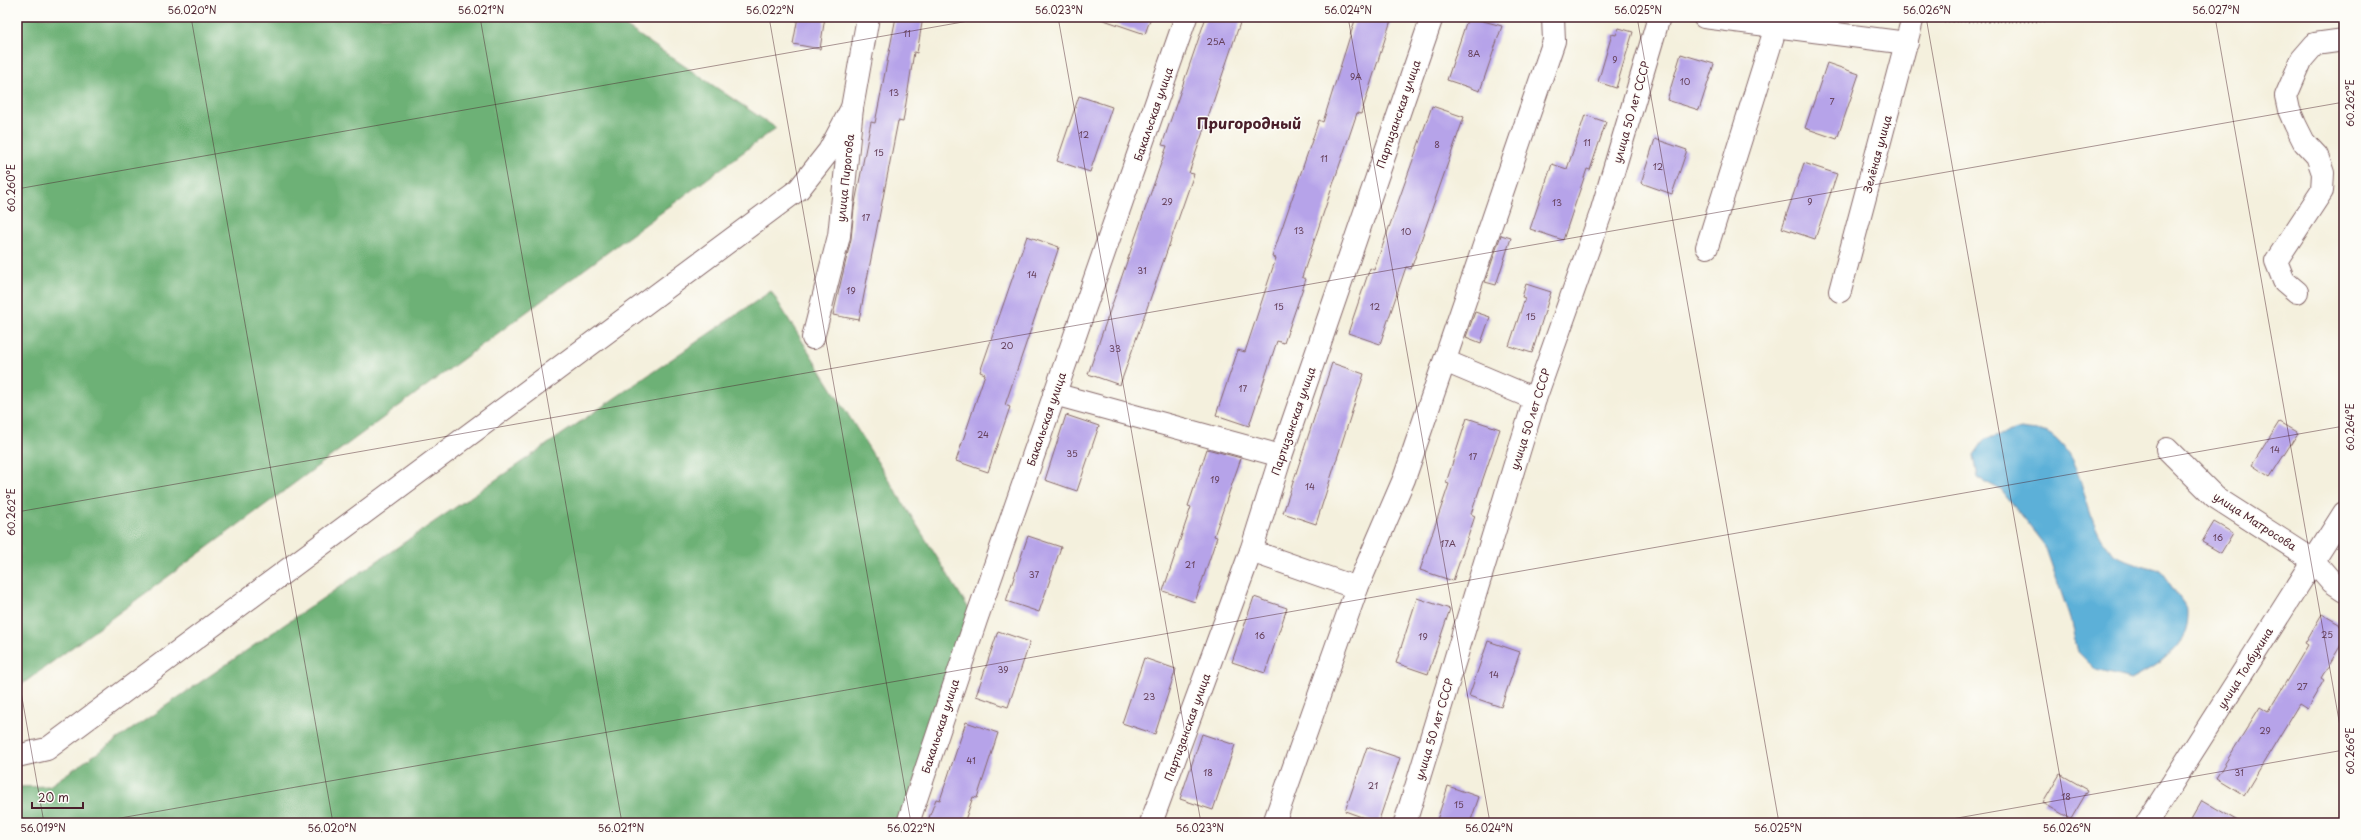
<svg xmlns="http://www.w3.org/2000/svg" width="2361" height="840" font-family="'Playpen Sans',sans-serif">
  <rect width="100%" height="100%" fill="#fdfcf7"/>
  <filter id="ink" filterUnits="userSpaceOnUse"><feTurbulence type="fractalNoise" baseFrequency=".025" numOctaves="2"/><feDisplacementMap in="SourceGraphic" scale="8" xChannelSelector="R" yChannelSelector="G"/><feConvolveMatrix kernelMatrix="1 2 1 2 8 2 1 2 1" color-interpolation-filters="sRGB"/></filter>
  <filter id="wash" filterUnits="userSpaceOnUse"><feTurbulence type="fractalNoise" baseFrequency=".012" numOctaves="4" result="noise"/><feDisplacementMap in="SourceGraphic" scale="16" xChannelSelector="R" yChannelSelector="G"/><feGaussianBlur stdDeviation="0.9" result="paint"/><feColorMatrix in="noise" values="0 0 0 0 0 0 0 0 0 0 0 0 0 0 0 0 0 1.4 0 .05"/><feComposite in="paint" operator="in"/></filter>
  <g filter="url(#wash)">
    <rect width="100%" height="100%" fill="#f4f0dd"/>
    <g fill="#6db176" stroke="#5c6850">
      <path d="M17,17H612L776,128L17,688Z"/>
      <path d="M771,291L976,620L899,823H17V787L49,786Z"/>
    </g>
    <path fill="#5cb0d8" stroke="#536882" d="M2021,429C2029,431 2044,430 2051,435C2088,462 2081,518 2110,550C2120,561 2146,566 2160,570L2188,610C2188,616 2188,623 2186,629C2179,653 2152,668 2131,679L2096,670L2078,652L2069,615L2045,546L2001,490L1978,478L1974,455L1985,439Z"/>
    <g id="blocks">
      <g fill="#b6a3e9">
        <path d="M798,17H825L820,49L793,44Z"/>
        <path d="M896,17H923L917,53L914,52L903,122L898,121L859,320L833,315L851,239L854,208L871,122L875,123Z"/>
        <path d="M1101,17H1151L1145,34L1101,19Z"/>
        <path d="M1206,17H1242L1189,173L1194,174L1120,385L1088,374L1167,146L1162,145Z"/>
        <path d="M1356,17H1392L1361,114L1357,113L1302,277L1306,279L1284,343L1277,341L1249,426L1216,415L1238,350L1245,352L1276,258L1272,257L1319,120L1323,122Z"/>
        <path d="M1468,17L1502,26L1480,91L1447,80Z"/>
        <path d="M1619,28L1633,32L1616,88L1598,82L1612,34L1616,35Z"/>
        <path d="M1681,54L1714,64L1699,110L1667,100Z"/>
        <path d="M1827,63L1859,74L1837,139L1805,128Z"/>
        <path d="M1079,96L1112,107L1090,172L1057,161Z"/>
        <path d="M1432,106L1464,117L1411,269L1406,267L1380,344L1348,333L1370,268L1374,270Z"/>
        <path d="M1585,115L1606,122L1590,170L1587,169L1563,240L1530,229L1552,164L1567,169Z"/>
        <path d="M1655,139L1687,150L1672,194L1641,183Z"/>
        <path d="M1804,163L1837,174L1815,239L1782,228Z"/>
        <path d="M1501,235L1511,238L1496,285L1485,282Z"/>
        <path d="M1027,236L1059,247L1005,405L1010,407L988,472L956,461L985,374L980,372Z"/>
        <path d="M1526,284L1551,292L1532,353L1509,346L1525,298L1522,297Z"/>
        <path d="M1475,312L1490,317L1481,343L1466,337Z"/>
        <path d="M1332,363L1364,374L1316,524L1283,513Z"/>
        <path d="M1066,415L1099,426L1077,491L1045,480Z"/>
        <path d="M1467,418L1500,429L1471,514L1475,516L1453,581L1420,570L1449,484L1446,483Z"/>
        <path d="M2279,422L2298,433L2270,477L2252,465Z"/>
        <path d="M1207,449L1241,458L1214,536L1217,537L1195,602L1163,591L1191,507L1188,506Z"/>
        <path d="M2214,522L2233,533L2221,553L2202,542Z"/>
        <path d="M1028,536L1061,547L1039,612L1006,601Z"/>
        <path d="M1254,597L1287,608L1265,673L1232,662Z"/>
        <path d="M1417,598L1450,609L1428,674L1396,663Z"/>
        <path d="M2322,614L2344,627V640L2321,678L2324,680L2307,709L2299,704L2244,795L2216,778L2260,707L2268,712L2308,645L2305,643Z"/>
        <path d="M998,631L1030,642L1008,707L976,696Z"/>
        <path d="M1488,641L1520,652L1501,707L1469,696Z"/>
        <path d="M1144,658L1176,669L1155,734L1122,723Z"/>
        <path d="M966,722L998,733L977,798L973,797L964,823H927L936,799L940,800Z"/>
        <path d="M1202,734L1235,745L1213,810L1180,799Z"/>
        <path d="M1367,747L1400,758L1378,823L1345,811Z"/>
        <path d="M2060,774L2088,790L2071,819L2043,803Z"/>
        <path d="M1448,786L1479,797L1470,823H1436Z"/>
        <path d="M2202,800L2241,823H2189Z"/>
      </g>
    </g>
  </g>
  <g filter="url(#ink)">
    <use href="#blocks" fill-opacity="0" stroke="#866869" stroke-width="1"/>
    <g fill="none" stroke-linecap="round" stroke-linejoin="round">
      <g stroke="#866869" stroke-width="24">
        <g id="minor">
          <path d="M1704,17L1907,43"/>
          <path d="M1707,247L1779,17"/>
          <path d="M1840,291L1913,17"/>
          <path d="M2297,292L2284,281L2276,261L2322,191L2323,173L2317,156L2304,142L2295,124L2289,110L2286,96L2302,59L2315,44L2344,40"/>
          <path d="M813,338L839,236L852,108L868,17"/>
          <path d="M1445,361L1535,399"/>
          <path d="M1054,394L1281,456"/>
          <path d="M2167,449L2215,497L2313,560L2332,582L2344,590"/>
          <path d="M1251,551L1357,588"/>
          <path d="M17,756L47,749L799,189L829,151L852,108"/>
          <path d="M908,823L976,620L1186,17"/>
          <path d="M1151,823L1251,551L1281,456L1432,17"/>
          <path d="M1274,823L1357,588L1404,479L1554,41L1553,17"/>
          <path d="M1405,823L1535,399L1601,213L1659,17"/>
          <path d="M2147,823L2344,513"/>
        </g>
      </g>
      <path stroke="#866869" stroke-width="2.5" stroke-dasharray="1 3" stroke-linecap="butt" d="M1932,21H2046L2164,17"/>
      <use href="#minor" stroke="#fff" stroke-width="22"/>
    </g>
  </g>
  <path fill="none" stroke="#4a1f2b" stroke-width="1" stroke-opacity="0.45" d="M191,17L333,823M480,17L622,823M769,17L911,823M1058,17L1201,823M1348,17L1490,823M1637,17L1779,823M1926,17L2068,823M2215,17L2344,749M17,189L991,17M17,512L2344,102M17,669L44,823M92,823L2344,426M1929,823L2344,750"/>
  <g text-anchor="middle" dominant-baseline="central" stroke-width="3" stroke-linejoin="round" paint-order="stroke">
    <g font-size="9" fill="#65405a">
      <text x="907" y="33">11</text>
      <text x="1216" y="41">25А</text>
      <text x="1474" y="53">8А</text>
      <text x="1615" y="59">9</text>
      <text x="1356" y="76">9А</text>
      <text x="1685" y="81">10</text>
      <text x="894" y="92">13</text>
      <text x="1832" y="101">7</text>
      <text x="1084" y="134">12</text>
      <text x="1587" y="142">11</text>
      <text x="1437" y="144">8</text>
      <text x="879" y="152">15</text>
      <text x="1324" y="158">11</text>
      <text x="1658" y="166">12</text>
      <text x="1167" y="201">29</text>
      <text x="1810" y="201">9</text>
      <text x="1557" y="202">13</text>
      <text x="866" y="217">17</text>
      <text x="1299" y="230">13</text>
      <text x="1406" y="231">10</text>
      <text x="1142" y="270">31</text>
      <text x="1032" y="274">14</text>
      <text x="851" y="290">19</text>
      <text x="1279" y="306">15</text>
      <text x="1375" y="306">12</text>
      <text x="1531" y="316">15</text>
      <text x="1007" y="345">20</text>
      <text x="1115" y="348">33</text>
      <text x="1243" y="388">17</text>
      <text x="983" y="434">24</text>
      <text x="2275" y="449">14</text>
      <text x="1072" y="453">35</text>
      <text x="1473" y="456">17</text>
      <text x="1215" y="479">19</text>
      <text x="1310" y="486">14</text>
      <text x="2218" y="537">16</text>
      <text x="1448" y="543">17А</text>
      <text x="1190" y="564">21</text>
      <text x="1034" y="574">37</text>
      <text x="2327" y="634">25</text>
      <text x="1260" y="635">16</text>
      <text x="1423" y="636">19</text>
      <text x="1003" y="669">39</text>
      <text x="1494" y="674">14</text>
      <text x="2302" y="686">27</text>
      <text x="1149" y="696">23</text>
      <text x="2265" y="730">29</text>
      <text x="971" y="760">41</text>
      <text x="1208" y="772">18</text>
      <text x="2239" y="772">31</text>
      <text x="1373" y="785">21</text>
      <text x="2066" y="796">18</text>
      <text x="1459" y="804">15</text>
    </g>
    <g font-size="11" fill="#4a1f2b" stroke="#fdfcf7">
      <text transform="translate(1631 112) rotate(-74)">улица 50 лет СССР</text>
      <text transform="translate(1153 114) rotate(-71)">Бакальская улица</text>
      <text transform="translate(1398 114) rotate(-71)">Партизанская улица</text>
      <text transform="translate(1877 154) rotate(-75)">Зелёная улица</text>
      <text transform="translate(845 178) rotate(-84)">улица Пирогова</text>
      <text transform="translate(1046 419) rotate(-71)">Бакальская улица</text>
      <text transform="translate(1530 419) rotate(-72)">улица 50 лет СССР</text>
      <text transform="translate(1293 421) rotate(-71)">Партизанская улица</text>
      <text transform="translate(2255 521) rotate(33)">улица Матросова</text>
      <text transform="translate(2245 668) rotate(-58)">улица Толбухина</text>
      <text transform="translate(940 726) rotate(-72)">Бакальская улица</text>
      <text transform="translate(1187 727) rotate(-70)">Партизанская улица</text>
      <text transform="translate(1434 729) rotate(-73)">улица 50 лет СССР</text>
    </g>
    <g font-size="15" font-weight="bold" fill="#4a1f2b" stroke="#fdfcf7">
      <text x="1249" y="122">Пригородный</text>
    </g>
  </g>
  <rect width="2361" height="840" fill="none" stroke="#fdfcf7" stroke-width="44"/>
  <path d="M32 802v6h51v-6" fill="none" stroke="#4a1f2b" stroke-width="2"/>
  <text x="38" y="802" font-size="12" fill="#4a1f2b" stroke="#fdfcf7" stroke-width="3" paint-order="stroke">20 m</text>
  <rect x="22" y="22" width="2317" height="796" fill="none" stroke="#4a1f2b" stroke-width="1.5"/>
  <g font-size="10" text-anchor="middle" fill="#4a1f2b">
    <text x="192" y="14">56.020°N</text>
    <text x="481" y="14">56.021°N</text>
    <text x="770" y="14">56.022°N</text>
    <text x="1059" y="14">56.023°N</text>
    <text x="1348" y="14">56.024°N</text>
    <text x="1638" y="14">56.025°N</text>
    <text x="1927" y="14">56.026°N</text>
    <text x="2216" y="14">56.027°N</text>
    <text transform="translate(2350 103) rotate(-90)" y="4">60.262°E</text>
    <text transform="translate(11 188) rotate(-90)" y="4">60.260°E</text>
    <text transform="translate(2350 427) rotate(-90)" y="4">60.264°E</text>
    <text transform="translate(11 512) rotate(-90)" y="4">60.262°E</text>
    <text transform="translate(2350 751) rotate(-90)" y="4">60.266°E</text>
    <text x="43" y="832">56.019°N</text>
    <text x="332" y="832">56.020°N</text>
    <text x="621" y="832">56.021°N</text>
    <text x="911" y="832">56.022°N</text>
    <text x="1200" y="832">56.023°N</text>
    <text x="1489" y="832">56.024°N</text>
    <text x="1778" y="832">56.025°N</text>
    <text x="2067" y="832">56.026°N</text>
  </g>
</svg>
